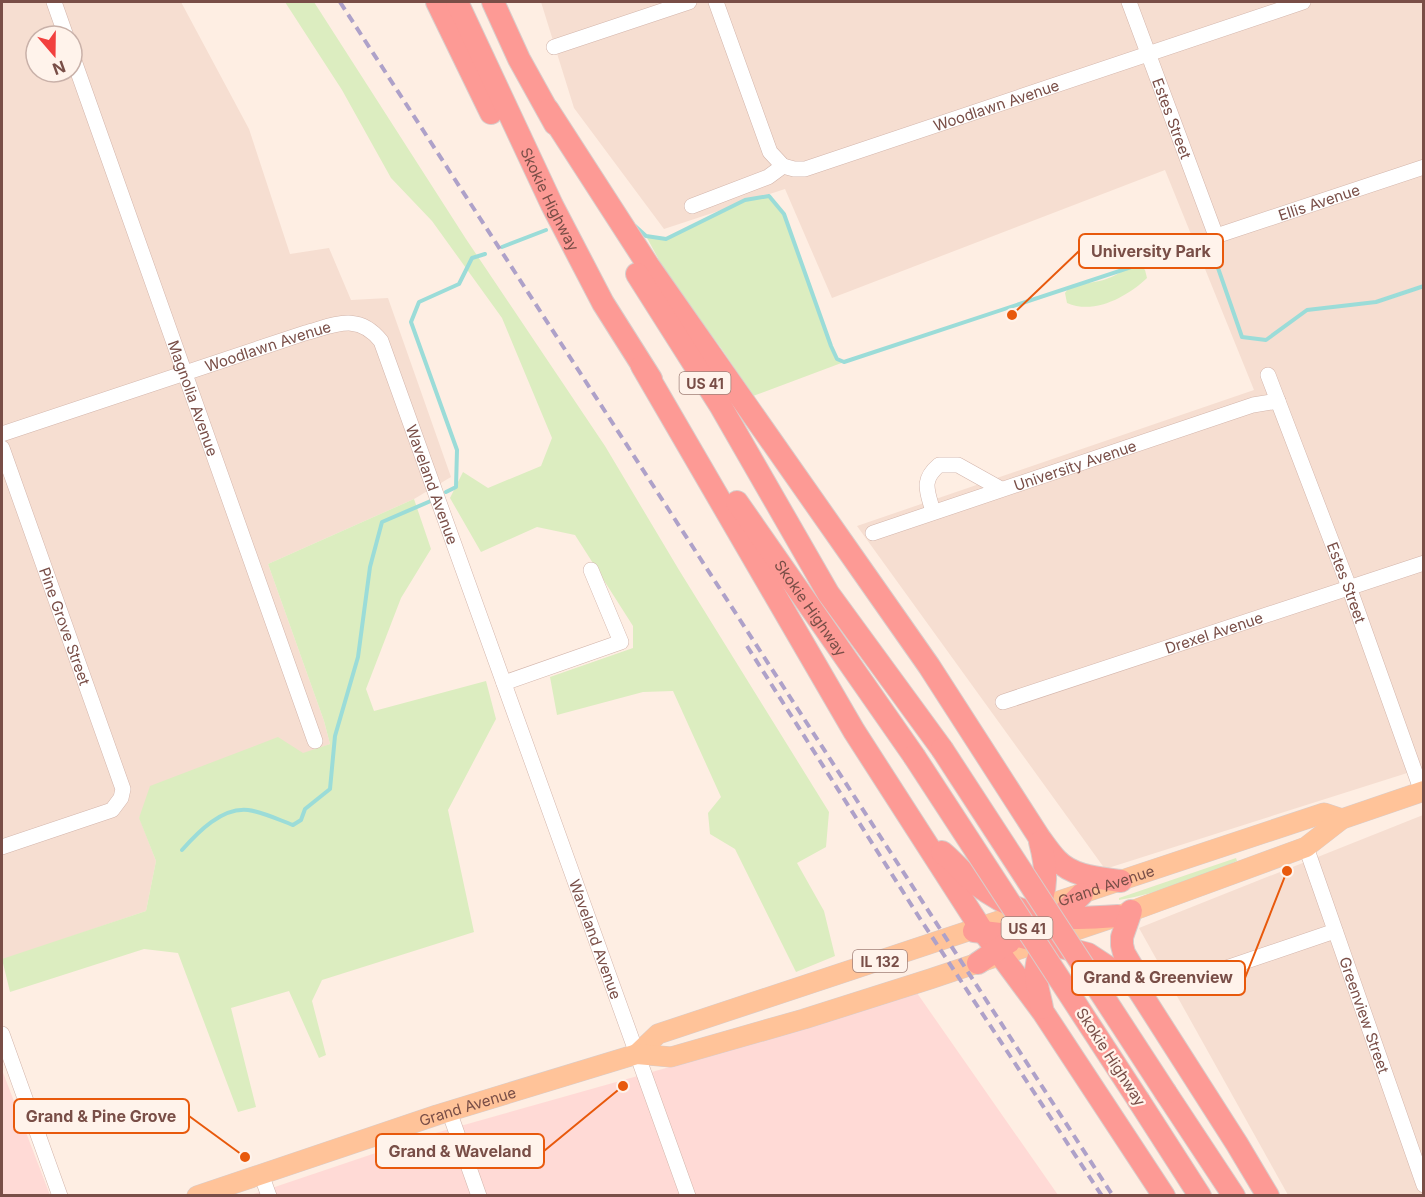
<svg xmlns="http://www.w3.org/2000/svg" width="1425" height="1197" font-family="Inter,sans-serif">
  <rect width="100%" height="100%" fill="#feeee3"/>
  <g fill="#f6ded1" fill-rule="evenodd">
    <path d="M2,2H181L249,129L290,254L329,248L351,300L388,298L451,477L414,499L268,564L324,721L330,744L139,817L156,861L146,911L2,960ZM36,36H72V72H36Z"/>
    <path d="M541,2H1423V768L1105,869L857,526L1254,390L1165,170L832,298L785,189L664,229L574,108Z"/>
    <path d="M1423,815V1195H1288L1139,928Z"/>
  </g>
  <g fill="#ffdad6">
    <path d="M917,993L1058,1195L248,1196L432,1134L666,1068Z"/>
    <path d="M2,1070L50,1195H2Z"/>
  </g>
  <g fill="#dcedc0">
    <path d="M285,2H314L466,239L605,446L679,570L829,812L826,847L797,863L824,911L835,956L796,972L735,849L710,834L708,813L721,797L673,691L643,692L557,715L550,677L633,648V626L575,535L537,527L481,552L450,498L463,472L488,488L541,466L552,438L502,318L432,221L391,178L342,90Z"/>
    <path d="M769,196L784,214L831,346L837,359L844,362L753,396L721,348L672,284L646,236L666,239L745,200Z"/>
    <path d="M1131,262H1136L1145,270L1147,278C1127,297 1094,315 1067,303L1065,293L1071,285C1092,283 1117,281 1131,262Z"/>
    <path d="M414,499L431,549L401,598L366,689L374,711L486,681L496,719L448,810L474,932L322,980L312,1001L326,1055L319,1058L289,991L231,1008L256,1107L238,1112L178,953L144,949L10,992L2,959L146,911L156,861L139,818L150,786L278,737L303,753L330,744L324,721L268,564Z"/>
    <path d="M1236,858L1237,861C1199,878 1161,893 1119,900V898Z"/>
  </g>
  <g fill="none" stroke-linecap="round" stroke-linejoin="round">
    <g stroke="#9bdcd8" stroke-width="4">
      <path d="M635,226L646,236L666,239L745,200L769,196L784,214L831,346L837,359L844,362L1198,245H1210L1242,337L1266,340L1307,310L1376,302L1424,286"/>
      <path d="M502,247L546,230"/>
      <path d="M446,492L456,487L457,450L411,322L419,302L459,284L472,258L485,254"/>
      <path d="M182,850C198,832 222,807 248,810C263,812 279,820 293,825L301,820L305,809L330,789L335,736L358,657L370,567L382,522L433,500"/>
    </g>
    <g stroke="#d3b5ab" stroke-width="16">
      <g id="minor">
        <path d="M54,2L66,36"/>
        <path d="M716,2L770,152L783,166"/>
        <path id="s1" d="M1129,2L1216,236L1424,167"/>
        <path d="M554,47L689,2"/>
        <path id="s2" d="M72,55L315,741"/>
        <path id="s3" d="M692,206L768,177L783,166L794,169H805L1303,2"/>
        <path id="s4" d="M1268,375L1349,587L1422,792"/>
        <path id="s5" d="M2,434L305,333C335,325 358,312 381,341L688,1196"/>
        <path id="s6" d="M2,448L123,789L121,798L112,810L2,847"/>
        <path d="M933,512C928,492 920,481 939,465H958L1001,489"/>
        <path id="s7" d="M873,533L1253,405L1278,401"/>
        <path d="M504,683L621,642L591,570"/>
        <path id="s8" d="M1003,702L1424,563"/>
        <path id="s9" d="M1306,847L1424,1185"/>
        <path d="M1176,985L1335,931"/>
        <path d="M2,1034L60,1196"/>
        <path d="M449,1111L479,1196"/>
        <path d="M261,1174L269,1196"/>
      </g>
    </g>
    <g stroke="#d9cdcb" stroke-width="21">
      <g id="major">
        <path id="s10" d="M637,1054L658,1034L1324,813L1342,819"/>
        <path id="s11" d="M197,1196L437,1115L637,1054L671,1057L804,1019L930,979L1118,916L1306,847L1342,819L1424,791"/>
      </g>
    </g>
    <g stroke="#d9cdcb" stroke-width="24">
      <g id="highway">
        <path d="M437,2L491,113"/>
        <path id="s12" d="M457,2L552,205L603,303L651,379"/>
        <path d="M493,2L519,59L555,124"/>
        <path d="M548,110L648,265L929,666L1039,837C1045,845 1050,853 1057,860C1073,877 1100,878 1121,881"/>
        <path d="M637,274L720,405L828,593L942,749"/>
        <path d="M642,366L854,731L980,927L1043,1012L1164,1196"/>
        <path id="s13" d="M737,502L914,756"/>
        <path d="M942,852C954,862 964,874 976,884C1024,921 1060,920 1118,916"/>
        <path d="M1131,911L1122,937V945L1124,953L1137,975L1138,988"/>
        <path d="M1036,914C1048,890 1047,868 1040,842"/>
        <path d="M974,931L1018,936L1088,954L1123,977L1138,989L1237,1144L1268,1196"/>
        <path d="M978,963L1009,942"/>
        <path d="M1042,1008C1040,996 1035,983 1036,970C1039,940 1061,914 1082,894"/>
        <path d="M1166,1093L1234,1196"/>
        <path d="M1139,1101L1200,1196"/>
      </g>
    </g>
    <use href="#minor" stroke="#fff" stroke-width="15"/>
    <use href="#major" stroke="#ffc399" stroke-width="20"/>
    <use href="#highway" stroke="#fd9a95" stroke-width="22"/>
    <g stroke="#aea1c9" stroke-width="4" stroke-dasharray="9 6" stroke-linecap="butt">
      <path d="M340,2L1113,1196"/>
      <path d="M747,646L919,917L1102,1196"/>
    </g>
    <g stroke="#d9cdcb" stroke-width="24" stroke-linecap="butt">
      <g id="highway-bridge">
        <path d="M942,749L1166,1093"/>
        <path d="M914,756L1139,1101"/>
      </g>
    </g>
    <use href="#highway-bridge" stroke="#fd9a95" stroke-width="22"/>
  </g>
  <g text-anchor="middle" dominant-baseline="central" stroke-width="4.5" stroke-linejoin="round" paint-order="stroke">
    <g fill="#fff3eb" stroke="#a18078" stroke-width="1.5">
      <rect x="679.5" y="372" width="51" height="22" rx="4.5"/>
      <rect x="1001.5" y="917" width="51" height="22" rx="4.5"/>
      <rect x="853" y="950" width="54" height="22" rx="4.5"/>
    </g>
    <g font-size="14" font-weight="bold" fill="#794e47">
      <text x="705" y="383">US 41</text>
      <text x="1027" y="928">US 41</text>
      <text x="880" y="961">IL 132</text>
    </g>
    <g font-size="15" fill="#794e47" stroke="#fff3eb">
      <text stroke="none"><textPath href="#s3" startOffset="324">Woodlawn Avenue</textPath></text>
      <text stroke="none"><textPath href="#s1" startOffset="124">Estes Street</textPath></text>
      <text stroke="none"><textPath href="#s12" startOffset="218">Skokie Highway</textPath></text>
      <text stroke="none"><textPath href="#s1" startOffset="358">Ellis Avenue</textPath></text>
      <text stroke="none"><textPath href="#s5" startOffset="280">Woodlawn Avenue</textPath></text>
      <text stroke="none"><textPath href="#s2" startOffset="364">Magnolia Avenue</textPath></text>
      <text stroke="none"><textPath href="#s7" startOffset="213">University Avenue</textPath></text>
      <text stroke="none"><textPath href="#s5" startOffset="555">Waveland Avenue</textPath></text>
      <text stroke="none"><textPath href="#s4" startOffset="222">Estes Street</textPath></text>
      <text stroke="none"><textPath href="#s13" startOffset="129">Skokie Highway</textPath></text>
      <text stroke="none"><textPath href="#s6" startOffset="189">Pine Grove Street</textPath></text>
      <text stroke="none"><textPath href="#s8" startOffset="222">Drexel Avenue</textPath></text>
      <text stroke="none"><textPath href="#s10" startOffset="501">Grand Avenue</textPath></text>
      <text stroke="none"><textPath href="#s5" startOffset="1038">Waveland Avenue</textPath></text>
      <text stroke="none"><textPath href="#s9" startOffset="178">Greenview Street</textPath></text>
      <text transform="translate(1111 1057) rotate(57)">Skokie Highway</text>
      <text stroke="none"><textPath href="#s11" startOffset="285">Grand Avenue</textPath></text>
    </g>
  </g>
  <path fill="none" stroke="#e8590c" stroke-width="2" d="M1012 315L1079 251M1287 871L1245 978M245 1157L189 1116M623 1086L544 1151"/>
  <g fill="#e8590c" stroke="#fff3eb" stroke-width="2">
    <circle cx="1012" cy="315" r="6"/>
    <circle cx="1287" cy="871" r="6"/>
    <circle cx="245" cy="1157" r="6"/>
    <circle cx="623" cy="1086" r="6"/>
  </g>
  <g fill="#fff3eb" stroke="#e8590c" stroke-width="2">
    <rect x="1079" y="234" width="144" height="34" rx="6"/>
    <rect x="1072" y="961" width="173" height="34" rx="6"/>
    <rect x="14" y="1099" width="175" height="34" rx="6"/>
    <rect x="376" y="1134" width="168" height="34" rx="6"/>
  </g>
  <g font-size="16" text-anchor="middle" font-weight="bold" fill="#794e47">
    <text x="1151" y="257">University Park</text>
    <text x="1158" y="983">Grand &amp; Greenview</text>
    <text x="101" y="1122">Grand &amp; Pine Grove</text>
    <text x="460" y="1157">Grand &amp; Waveland</text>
  </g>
  <rect width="1425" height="1197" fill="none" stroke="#794e47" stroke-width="6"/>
  <g transform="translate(54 54) rotate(160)"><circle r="28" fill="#fff3eb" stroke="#c9b1a9" stroke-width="1.5"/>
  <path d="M0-4.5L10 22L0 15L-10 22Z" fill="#f2403e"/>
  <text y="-9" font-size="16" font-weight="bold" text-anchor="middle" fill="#794e47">N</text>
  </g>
</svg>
